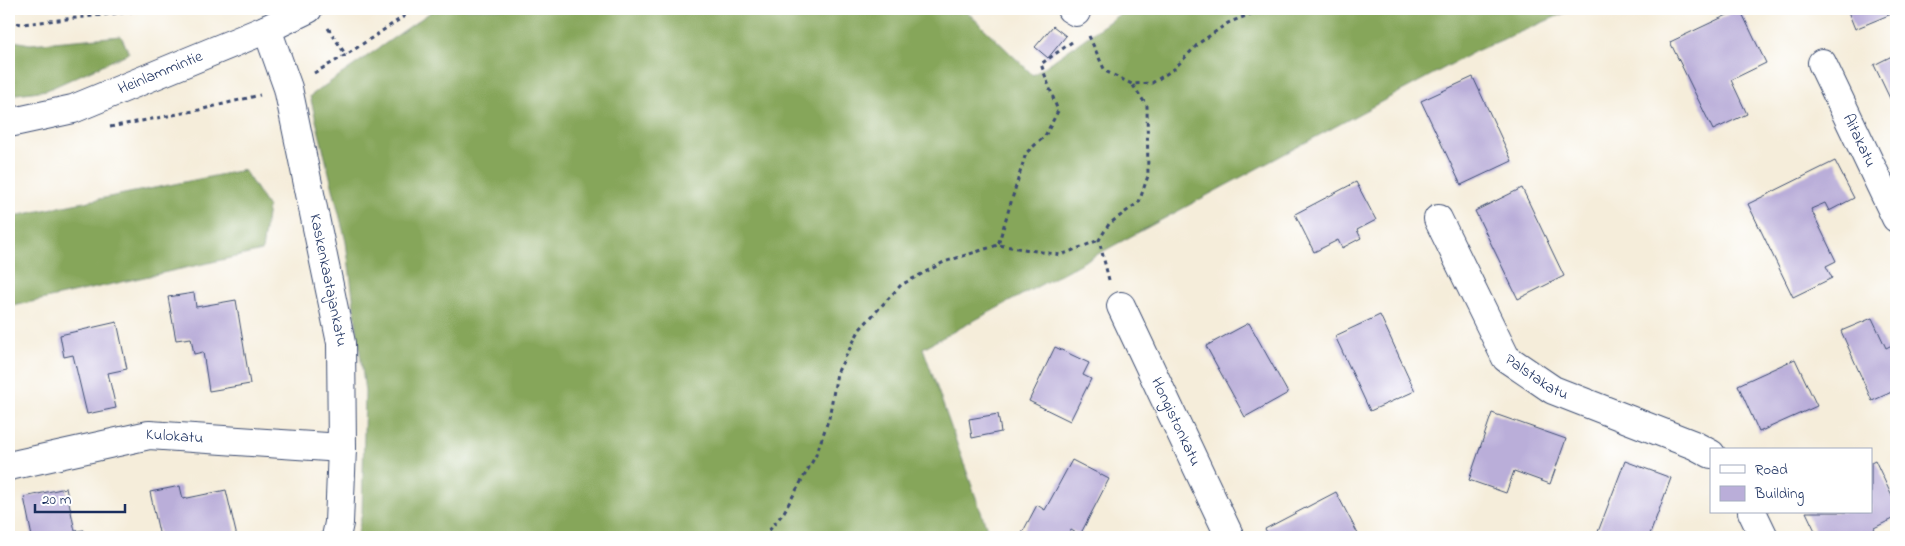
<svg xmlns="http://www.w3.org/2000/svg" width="1905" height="546" font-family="'Indie Flower',sans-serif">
  <rect width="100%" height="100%" fill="#fff"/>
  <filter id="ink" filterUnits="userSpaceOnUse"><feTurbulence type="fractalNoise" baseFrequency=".02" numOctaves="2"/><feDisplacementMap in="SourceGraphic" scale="10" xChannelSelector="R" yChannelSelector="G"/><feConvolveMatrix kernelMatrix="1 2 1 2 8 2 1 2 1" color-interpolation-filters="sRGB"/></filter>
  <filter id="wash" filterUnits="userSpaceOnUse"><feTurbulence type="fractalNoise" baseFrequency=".0096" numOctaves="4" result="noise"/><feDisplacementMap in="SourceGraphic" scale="20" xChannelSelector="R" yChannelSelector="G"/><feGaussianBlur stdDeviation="1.12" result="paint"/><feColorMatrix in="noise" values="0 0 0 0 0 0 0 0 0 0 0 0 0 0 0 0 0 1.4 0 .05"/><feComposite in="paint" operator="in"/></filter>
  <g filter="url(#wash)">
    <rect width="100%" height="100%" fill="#f5edda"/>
    <g fill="#86a65a" stroke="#506a5c">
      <path d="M435,9H964L1033,75L1127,9H1574L1476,51L923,348L990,537H357L362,513L365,392L346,242L310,96Z"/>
      <path d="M121,36L129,53L47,90L9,95V40L30,44Z"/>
      <path d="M244,170L268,207L262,251L9,307V217Z"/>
    </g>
    <g id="blocks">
      <g fill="#baaed9">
        <path d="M1740,9L1766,63L1731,80L1747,114L1713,130L1670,42Z"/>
        <path d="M1847,9H1896V12L1855,29Z"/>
        <path d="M1053,26L1066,36L1048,58L1035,47Z"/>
        <path d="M1896,54V111L1874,65Z"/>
        <path d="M1473,77L1512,161L1461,185L1421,101Z"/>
        <path d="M1835,161L1854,198L1829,211L1825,203L1811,209L1836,261L1826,266L1832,278L1793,297L1748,204Z"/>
        <path d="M1356,182L1376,220L1357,230L1361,238L1342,248L1338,240L1314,252L1295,214Z"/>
        <path d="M1522,188L1564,276L1518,299L1475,211Z"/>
        <path d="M194,293L196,307L236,300L250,384L209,391L203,352L194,354L191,338L176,340L168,297Z"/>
        <path d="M1380,315L1415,391L1370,411L1335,336Z"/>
        <path d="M1872,318L1886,348L1896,343V390L1872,401L1841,331Z"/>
        <path d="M117,322L127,369L108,373L116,408L87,414L73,355L64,357L60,335Z"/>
        <path d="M1249,323L1288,393L1245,417L1206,346Z"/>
        <path d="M1055,347L1089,363L1083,375L1091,379L1070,421L1029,401Z"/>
        <path d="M1795,359L1817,406L1759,432L1738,385Z"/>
        <path d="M1492,413L1566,439L1550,484L1514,471L1506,493L1469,480Z"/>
        <path d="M998,414L1001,432L972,438L969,419Z"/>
        <path d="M1072,460L1109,479L1080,535L1071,530L1067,537H1020L1037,505L1045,510Z"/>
        <path d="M1875,460L1896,505V517L1874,528L1879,537H1818L1806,512H1871V462Z"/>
        <path d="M1625,461L1671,478L1649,537H1596Z"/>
        <path d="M180,486L183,499L226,490L237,537H160L150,492Z"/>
        <path d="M66,488L75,531L84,530L85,537H32L24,497Z"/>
        <path d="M1336,492L1358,534L1352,537H1270L1265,529Z"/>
      </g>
    </g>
  </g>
  <g filter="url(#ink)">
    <use href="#blocks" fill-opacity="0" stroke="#3c4c71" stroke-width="1"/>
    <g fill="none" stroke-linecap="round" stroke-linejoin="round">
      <g stroke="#3c4c71" stroke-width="30">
        <g id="minor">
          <path d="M1071,9L1076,12"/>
          <path id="s1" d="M267,29L288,88L341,343L342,448L339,523L336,537"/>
          <path id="s2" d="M1822,63L1896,218"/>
          <path id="s3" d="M9,123L73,109L267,29L308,9"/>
          <path id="s4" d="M1438,219L1506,358L1553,390L1694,445L1711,454"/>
          <path id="s5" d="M1121,306L1230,537"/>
          <path id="s6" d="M9,466L149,435L342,448"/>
          <path d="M1752,512L1764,537"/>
        </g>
      </g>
      <g stroke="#3c4c71" stroke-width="3" stroke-dasharray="4 4" stroke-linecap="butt">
        <path d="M9,22L23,24L137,11L144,9"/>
        <path d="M328,28L346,55"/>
        <path d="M1089,36L1105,71L1132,84L1152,83L1174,69L1199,43L1228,23L1253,13L1257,9"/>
        <path d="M1072,42L1041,64L1058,111L1045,136L1026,153L998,245L1061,255L1099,240"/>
        <path d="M314,73L346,55L415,9"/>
        <path d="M110,127L199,110L260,95"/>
        <path d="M1109,280L1099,240L1109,224L1139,202L1148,176L1147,106L1132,84"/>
        <path d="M764,537L784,512L816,455L829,418L837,373L860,329L901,285L944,262L998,245"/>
      </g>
      <use href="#minor" stroke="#fff" stroke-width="28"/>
    </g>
  </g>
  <g text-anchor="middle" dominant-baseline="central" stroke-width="4.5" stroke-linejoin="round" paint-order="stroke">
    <g font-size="16" fill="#1b2f5e" stroke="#fff">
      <text stroke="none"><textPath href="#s3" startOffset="160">Heinlammintie</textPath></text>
      <text stroke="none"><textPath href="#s2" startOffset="86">Aitakatu</textPath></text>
      <text stroke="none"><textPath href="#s1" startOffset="259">Kaskenkaatajankatu</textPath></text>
      <text stroke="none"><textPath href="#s4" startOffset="191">Palstakatu</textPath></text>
      <text stroke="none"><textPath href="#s5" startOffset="128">Hongistonkatu</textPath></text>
      <text stroke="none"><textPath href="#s6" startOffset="169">Kulokatu</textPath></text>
    </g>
  </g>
  <rect width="1905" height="546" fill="none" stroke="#fff" stroke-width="30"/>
  <rect x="1710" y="448" width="162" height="65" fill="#ffffff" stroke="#a4acbf"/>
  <rect x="1720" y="465" width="25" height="8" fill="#ffffff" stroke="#a4acbf"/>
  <text x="1755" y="474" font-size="15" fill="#1b2f5e">Road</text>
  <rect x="1720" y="486" width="25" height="15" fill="#baaed9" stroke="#a4acbf"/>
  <text x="1755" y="498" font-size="15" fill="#1b2f5e">Building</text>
  <path d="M35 504v8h90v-8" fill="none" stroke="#1b2f5e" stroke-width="2.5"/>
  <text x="42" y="504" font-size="15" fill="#1b2f5e" stroke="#ffffff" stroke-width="4" paint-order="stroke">20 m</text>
</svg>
